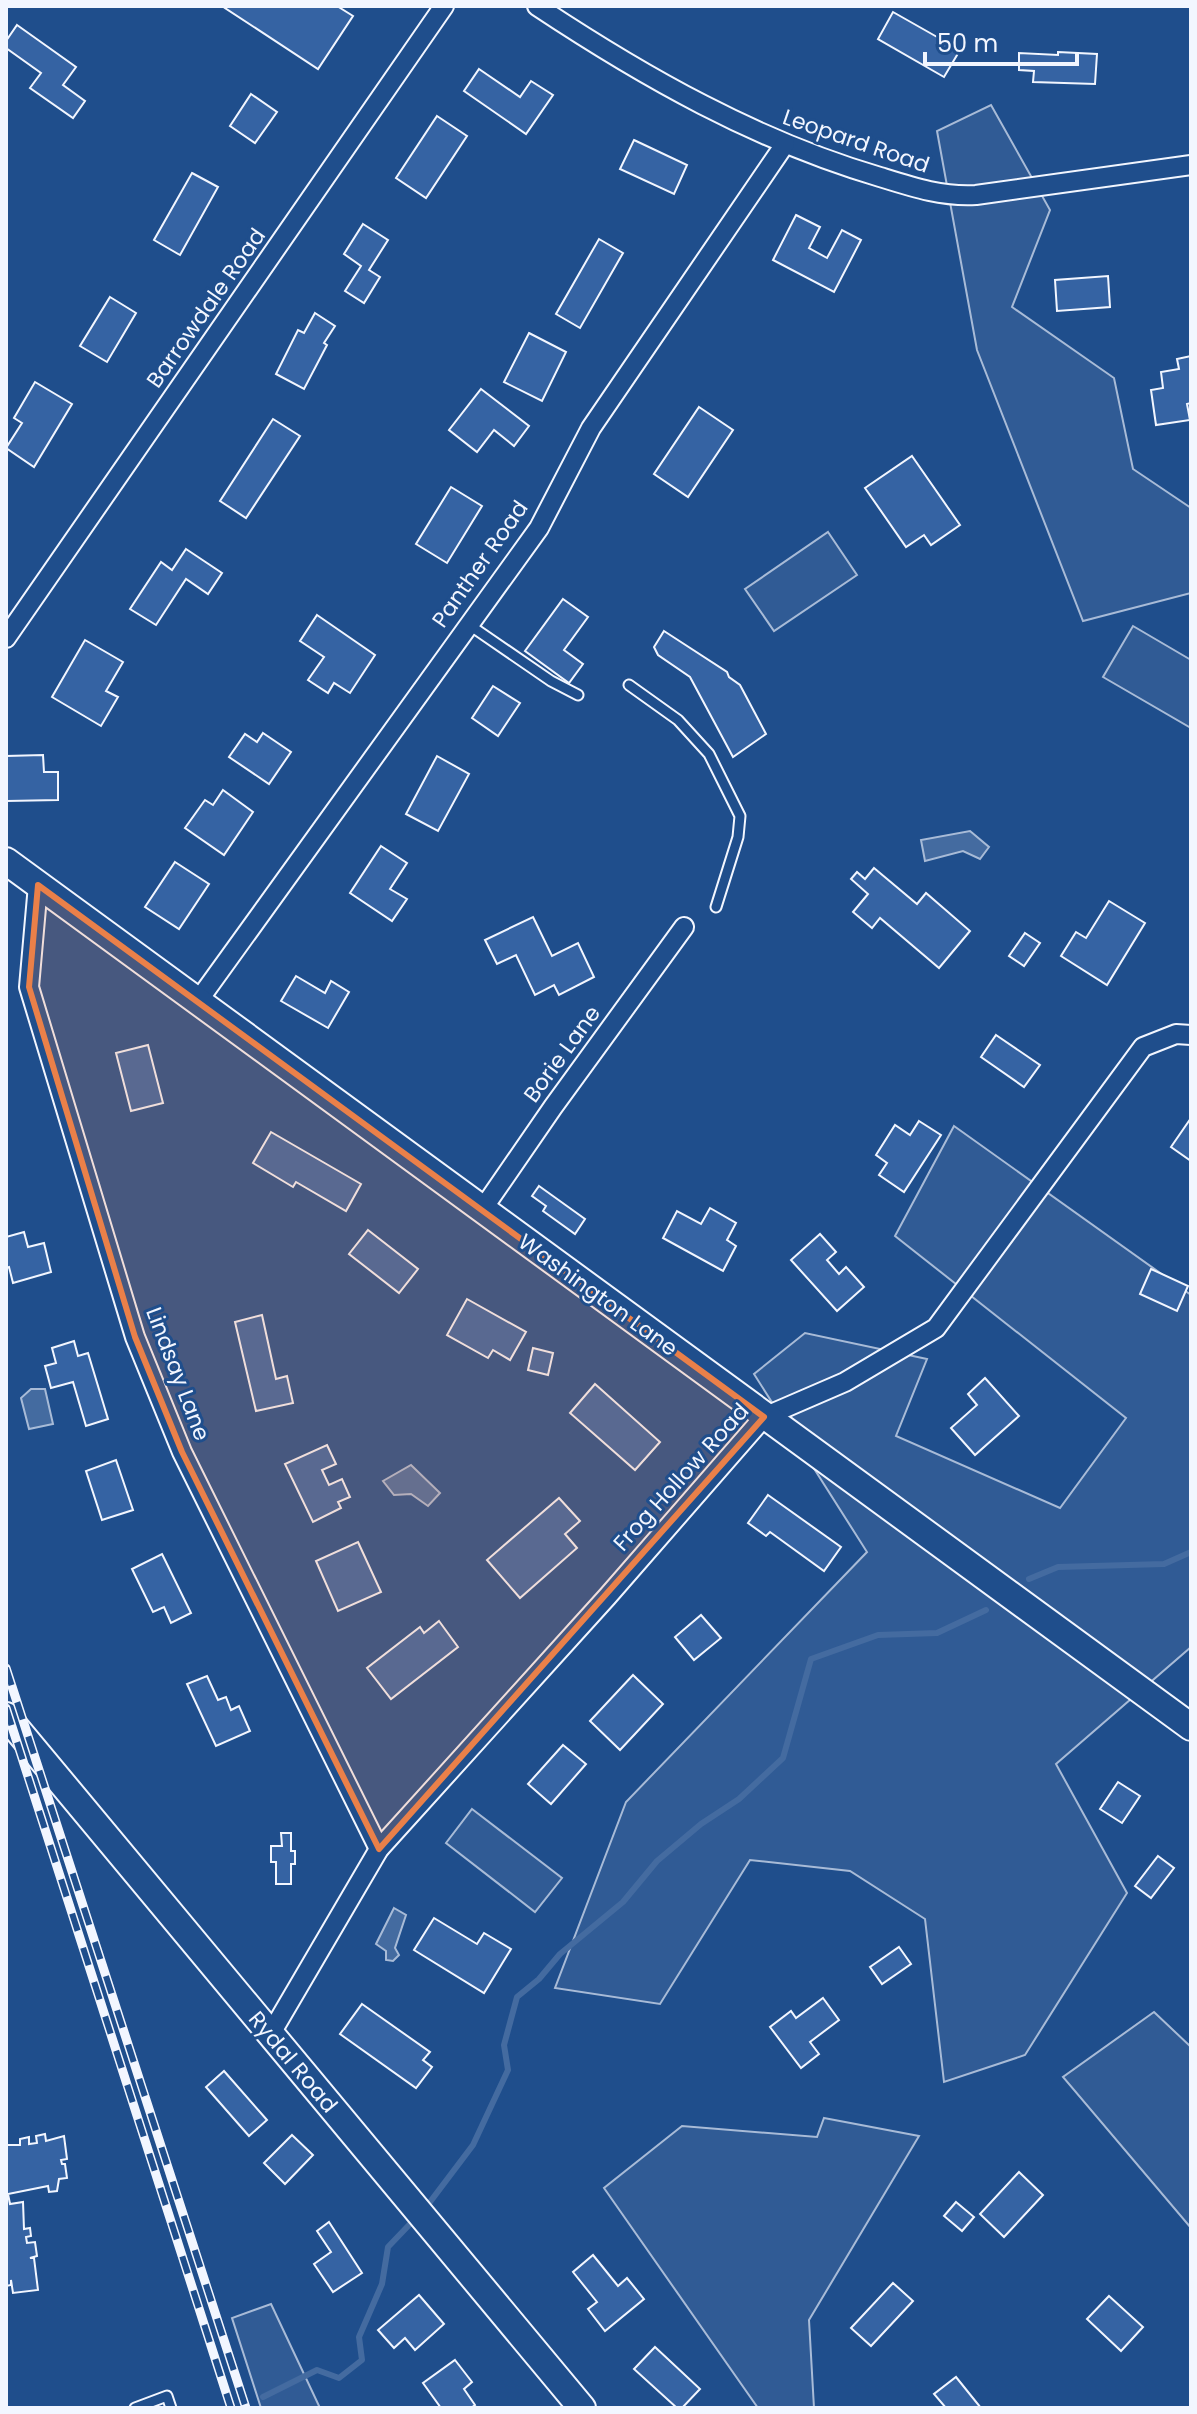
<svg xmlns="http://www.w3.org/2000/svg" width="1197" height="2414" font-family="Poppins,sans-serif">
  <rect width="100%" height="100%" fill="#1f4e8c"/>
  <g fill="#305b95" stroke="#a8bbd7" stroke-width="2">
    <path d="M991,105L1050,210L1012,307L1114,378L1133,469L1191,508V593L1083,621L977,350L937,131Z"/>
    <path d="M828,532L857,575L774,631L745,589Z"/>
    <path d="M1133,626L1191,660V728L1103,677Z"/>
    <path d="M954,1126L1191,1295V1647L1056,1764L1127,1893L1025,2055L944,2082L925,1919L850,1871L750,1860L660,2004L555,1988L626,1802L867,1552L754,1374L805,1333L927,1359L896,1436L1060,1508L1126,1418L895,1236Z"/>
    <path d="M472,1809L562,1878L535,1912L446,1843Z"/>
    <path d="M1154,2012L1191,2047V2228L1063,2077Z"/>
    <path d="M824,2118L919,2136L809,2320L814,2408H758L604,2188L682,2126L817,2137Z"/>
    <path d="M271,2304L320,2408H261L232,2318Z"/>
  </g>
  <g fill="#446ba0" stroke="#a8bbd7" stroke-width="2">
    <path d="M970,831L989,847L980,859L963,851L925,861L921,840Z"/>
    <path d="M31,1389H45L53,1424L29,1429L21,1398Z"/>
    <path d="M411,1465L440,1493L428,1506L411,1494L394,1495L383,1481Z"/>
    <path d="M394,1908L406,1915L395,1948L399,1955L393,1961L386,1960V1951L376,1944Z"/>
  </g>
  <g fill="none" stroke-linecap="round" stroke-linejoin="round">
    <g stroke="#446ba0" stroke-width="6">
      <path d="M1029,1579L1058,1567L1164,1564L1191,1552"/>
      <path d="M430,2202L473,2145L508,2070L504,2045L517,1997L539,1979L560,1954L623,1902L657,1861L701,1824L739,1799L783,1758L811,1659L878,1635L937,1633L986,1610"/>
      <path d="M263,2397L317,2370L339,2378L362,2360L359,2337L382,2284L388,2247L409,2225"/>
    </g>
  </g>
  <g fill="#3563a3" stroke="#f2f6ff" stroke-width="2">
    <path d="M227,6H337L353,16L318,69L225,8Z"/>
    <path d="M893,12L960,50L944,77L878,39Z"/>
    <path d="M17,25L76,67L63,85L85,101L73,118L30,88L41,73L6,48V41Z"/>
    <path d="M1058,52L1097,54L1095,84L1033,82L1034,71L1019,70V53L1058,55Z"/>
    <path d="M479,69L520,97L531,81L553,95L526,134L464,91Z"/>
    <path d="M251,94L277,112L255,143L230,126Z"/>
    <path d="M437,116L467,136L426,198L396,178Z"/>
    <path d="M634,140L687,165L674,194L620,169Z"/>
    <path d="M192,173L218,187L180,255L154,240Z"/>
    <path d="M796,215L820,227L809,248L827,258L842,230L861,240L834,292L773,260Z"/>
    <path d="M363,224L388,240L369,270L380,277L364,303L345,291L361,266L344,254Z"/>
    <path d="M599,239L623,253L580,328L556,314Z"/>
    <path d="M1108,276L1110,307L1057,311L1055,280Z"/>
    <path d="M110,297L136,313L107,362L80,346Z"/>
    <path d="M315,313L335,326L324,343L327,345L304,389L276,374L298,330L304,333Z"/>
    <path d="M529,333L566,352L542,401L504,382Z"/>
    <path d="M1191,356V403L1187,404L1190,420L1156,425L1151,390L1163,388L1161,372L1179,369L1177,359Z"/>
    <path d="M35,382L72,404L34,467L6,448L22,423L14,418Z"/>
    <path d="M481,389L529,426L514,446L494,430L477,452L449,430Z"/>
    <path d="M699,407L733,430L688,497L654,474Z"/>
    <path d="M273,419L300,436L246,518L220,501Z"/>
    <path d="M912,456L960,525L931,545L924,535L906,547L865,488Z"/>
    <path d="M451,487L482,506L447,563L416,544Z"/>
    <path d="M186,549L222,573L208,594L186,579L156,625L130,609L161,562L172,570Z"/>
    <path d="M563,599L588,617L564,650L583,664L569,683L525,651Z"/>
    <path d="M317,615L375,655L350,693L334,683L328,693L308,680L324,657L300,641Z"/>
    <path d="M664,631L727,672L729,677L740,685L766,734L733,757L690,677L658,655L654,647Z"/>
    <path d="M85,640L123,662L106,691L118,697L101,726L52,697Z"/>
    <path d="M493,686L520,703L498,736L472,718Z"/>
    <path d="M263,733L291,752L269,784L229,757L245,734L257,742Z"/>
    <path d="M43,755L44,772H58V800L7,801L6,756Z"/>
    <path d="M437,756L469,774L438,831L406,814Z"/>
    <path d="M223,790L253,812L224,855L185,828L205,800L213,805Z"/>
    <path d="M381,846L407,863L390,889L407,899L392,921L350,893Z"/>
    <path d="M175,862L209,884L179,929L145,907Z"/>
    <path d="M874,868L917,904L926,893L970,931L939,968L880,918L872,928L853,912L868,894L851,879L857,872L865,879Z"/>
    <path d="M1109,901L1145,923L1107,985L1061,956L1076,932L1086,938Z"/>
    <path d="M533,917L552,956L578,943L594,977L559,995L554,985L535,995L516,955L497,964L485,940Z"/>
    <path d="M1025,933L1040,943L1024,966L1009,956Z"/>
    <path d="M296,976L325,993L331,981L349,992L328,1028L281,1001Z"/>
    <path d="M996,1035L1040,1065L1024,1087L981,1057Z"/>
    <path d="M148,1045L163,1103L131,1111L116,1053Z"/>
    <path d="M1191,1118V1161L1171,1147Z"/>
    <path d="M919,1121L941,1135L904,1192L879,1175L887,1163L876,1155L895,1125L910,1135Z"/>
    <path d="M271,1132L361,1184L346,1211L296,1182L293,1187L253,1163Z"/>
    <path d="M539,1186L585,1219L575,1234L543,1211L546,1206L532,1196Z"/>
    <path d="M710,1208L736,1223L727,1240L736,1246L723,1271L663,1238L677,1211L701,1224Z"/>
    <path d="M368,1230L418,1269L399,1293L349,1254Z"/>
    <path d="M24,1232L28,1247L44,1243L51,1272L13,1283L9,1267L6,1268V1237Z"/>
    <path d="M820,1234L836,1252L827,1260L839,1274L846,1267L864,1287L837,1311L791,1260Z"/>
    <path d="M1151,1269L1188,1286L1177,1311L1140,1294Z"/>
    <path d="M467,1299L526,1332L510,1360L493,1350L488,1358L447,1335Z"/>
    <path d="M262,1315L276,1379L287,1376L293,1403L256,1411L235,1322Z"/>
    <path d="M74,1341L78,1356L88,1353L108,1419L86,1426L73,1382L51,1388L45,1366L56,1363L52,1348Z"/>
    <path d="M533,1348L553,1353L548,1375L528,1370Z"/>
    <path d="M985,1378L1019,1416L975,1455L951,1428L977,1405L968,1394Z"/>
    <path d="M595,1384L660,1442L635,1470L570,1413Z"/>
    <path d="M327,1445L336,1464L322,1470L329,1485L342,1479L350,1497L338,1502L341,1508L313,1522L285,1464Z"/>
    <path d="M116,1460L133,1510L102,1520L86,1471Z"/>
    <path d="M768,1495L841,1547L824,1571L770,1532L766,1536L748,1523Z"/>
    <path d="M559,1498L580,1521L565,1534L577,1548L520,1598L487,1560Z"/>
    <path d="M358,1542L381,1592L338,1611L316,1561Z"/>
    <path d="M162,1554L191,1613L171,1623L164,1607L153,1612L132,1569Z"/>
    <path d="M701,1615L721,1638L694,1660L675,1637Z"/>
    <path d="M439,1621L458,1647L391,1699L367,1668L420,1627L424,1633Z"/>
    <path d="M633,1675L663,1704L620,1750L590,1721Z"/>
    <path d="M207,1676L218,1700L226,1697L231,1710L239,1706L250,1731L216,1746L187,1684Z"/>
    <path d="M563,1745L586,1764L551,1804L528,1784Z"/>
    <path d="M1118,1782L1140,1796L1122,1823L1100,1809Z"/>
    <path d="M281,1833H291V1851H295V1864H291V1884H276V1862H271V1846H282Z"/>
    <path d="M1158,1856L1174,1868L1151,1898L1135,1886Z"/>
    <path d="M434,1918L477,1944L484,1933L511,1949L484,1993L414,1950Z"/>
    <path d="M899,1947L911,1964L882,1984L870,1967Z"/>
    <path d="M823,1998L839,2020L810,2042L819,2054L801,2068L770,2027L791,2011L796,2018Z"/>
    <path d="M362,2004L430,2052L423,2060L432,2067L416,2088L340,2034Z"/>
    <path d="M224,2071L267,2120L249,2136L206,2087Z"/>
    <path d="M45,2134L46,2141L64,2136L67,2159L61,2160L62,2164H65L67,2178L59,2179L57,2191L49,2192L48,2186L8,2194L10,2204L23,2202L24,2229L30,2228L31,2236L26,2237L27,2243L35,2242L37,2256L30,2258H34L38,2290L13,2293L11,2280V2285L6,2286V2145H20V2139L29,2137V2144L37,2143L36,2136Z"/>
    <path d="M292,2135L313,2155L285,2184L264,2163Z"/>
    <path d="M1019,2172L1043,2195L1004,2237L980,2214Z"/>
    <path d="M956,2202L974,2217L962,2231L944,2216Z"/>
    <path d="M329,2222L362,2273L333,2292L314,2264L331,2252L317,2231Z"/>
    <path d="M593,2255L618,2286L627,2278L644,2299L605,2331L588,2309L597,2302L573,2272Z"/>
    <path d="M893,2283L913,2301L871,2346L851,2328Z"/>
    <path d="M419,2295L444,2324L415,2350L405,2338L394,2348L378,2330Z"/>
    <path d="M1109,2296L1143,2327L1121,2351L1087,2319Z"/>
    <path d="M655,2347L700,2389L682,2408H677L634,2369Z"/>
    <path d="M455,2360L472,2382L464,2389L475,2405L471,2408H441L423,2383Z"/>
    <path d="M956,2377L981,2408H946L934,2394Z"/>
  </g>
  <g fill="none" stroke-linecap="round" stroke-linejoin="round">
    <g stroke="#f2f6ff" stroke-width="13">
      <g id="lane">
        <path d="M468,624L551,681L578,695"/>
        <path d="M629,685L678,720L709,754L740,816L738,837L716,907"/>
        <path d="M135,2408L167,2396L171,2408"/>
      </g>
    </g>
    <g stroke="#f2f6ff" stroke-width="22">
      <g id="street">
        <path d="M537,6C644,77 757,141 880,177C912,187 942,197 976,195L1191,165"/>
        <path d="M6,638L444,6"/>
        <path d="M38,885L29,987L135,1337L182,1452L379,1849"/>
        <path d="M198,1001L539,528L591,428L785,144"/>
        <path d="M482,1210L553,1107L684,927"/>
        <path d="M270,2035L379,1849L607,1597L764,1417L845,1382L936,1328L1143,1047L1176,1034L1191,1035"/>
      </g>
    </g>
    <g stroke="#f2f6ff" stroke-width="30">
      <g id="secondary">
        <path d="M6,861L1191,1727"/>
        <path d="M6,1716L582,2408"/>
      </g>
    </g>
    <use href="#lane" stroke="#1f4e8c" stroke-width="9"/>
    <use href="#street" stroke="#1f4e8c" stroke-width="18"/>
    <use href="#secondary" stroke="#1f4e8c" stroke-width="26"/>
    <g stroke="#f2f6ff" stroke-width="9">
      <g id="rail">
        <path d="M6,1668L246,2408"/>
        <path d="M6,1708L231,2408"/>
      </g>
    </g>
    <use href="#rail" stroke="#1f4e8c" stroke-width="6" stroke-dasharray="18" stroke-linecap="butt"/>
  </g>
  <path fill="#ea8049" fill-opacity="0.2" stroke="#ea8049" stroke-width="6" stroke-linejoin="round" d="M38,885L764,1417L379,1849L182,1452L135,1337L29,987Z"/>
  <g text-anchor="middle" dominant-baseline="central" stroke-width="6" stroke-linejoin="round" paint-order="stroke">
    <g font-size="22" fill="#f2f6ff" stroke="#1f4e8c">
      <text transform="translate(856 141) rotate(19)">Leopard Road</text>
      <text transform="translate(206 308) rotate(-55)">Barrowdale Road</text>
      <text transform="translate(480 564) rotate(-55)">Panther Road</text>
      <text transform="translate(562 1054) rotate(-54)">Borie Lane</text>
      <text transform="translate(598 1295) rotate(36)">Washington Lane</text>
      <text transform="translate(178 1374) rotate(69)">Lindsay Lane</text>
      <text transform="translate(681 1477) rotate(-48)">Frog Hollow Road</text>
      <text transform="translate(293 2062) rotate(50)">Rydal Road</text>
    </g>
  </g>
  <rect width="1197" height="2414" fill="none" stroke="#f2f6ff" stroke-width="16"/>
  <path d="M925 52v12h152v-12" fill="none" stroke="#f2f6ff" stroke-width="4"/>
  <text x="937" y="52" font-size="24" fill="#f2f6ff" stroke="#1f4e8c" stroke-width="6" paint-order="stroke">50 m</text>
</svg>
